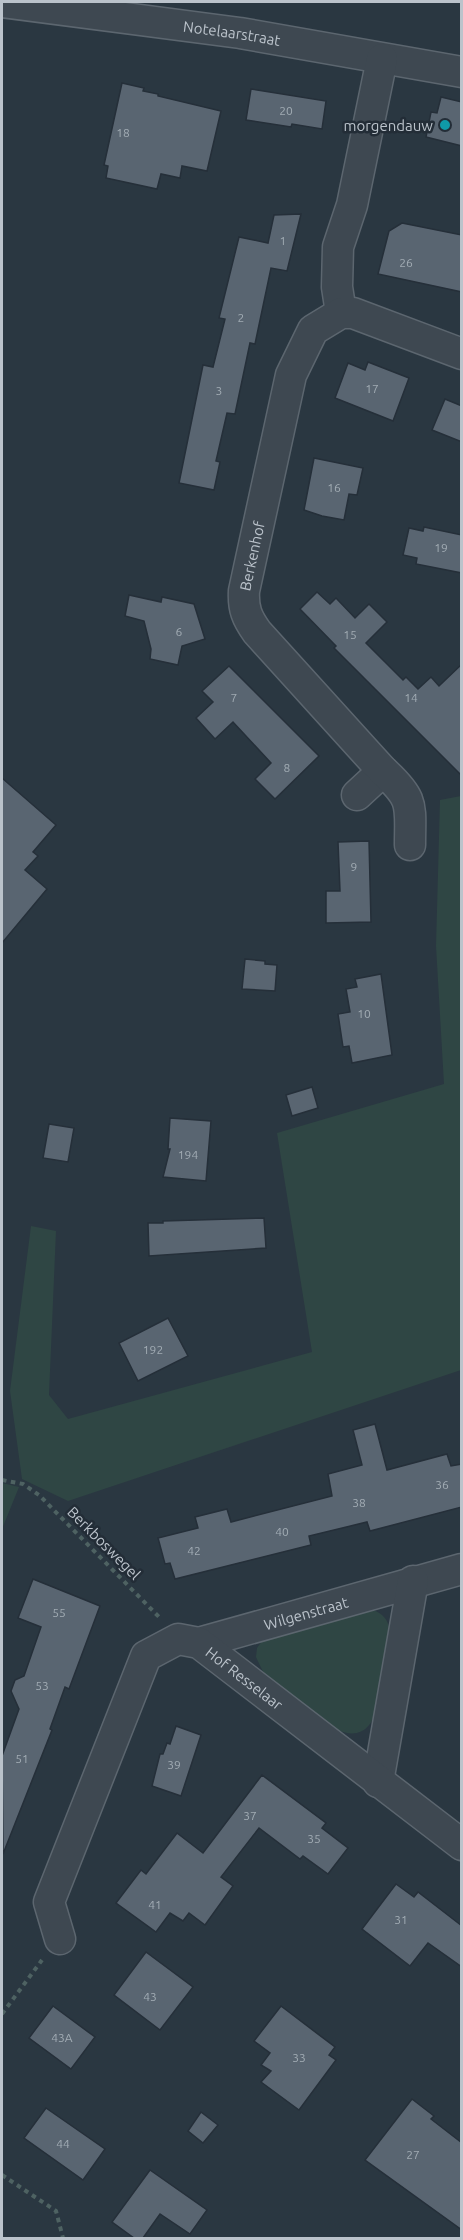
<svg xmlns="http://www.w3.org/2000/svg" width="463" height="2240" font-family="Ubuntu,sans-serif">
  <rect width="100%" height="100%" fill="#2a3741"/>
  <g fill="#2f4644">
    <path d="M461,796V1370L68,1501L22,1479L10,1391L31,1226L56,1231L49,1395L68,1419L312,1352L277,1133L444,1084L436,946L440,800Z"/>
    <path d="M2,1483L19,1487L2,1529Z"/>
    <path d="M369,1609C379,1611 387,1617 389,1627C392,1639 386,1657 384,1669C379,1696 379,1747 337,1730L265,1676L256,1657L257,1648L264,1638Z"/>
  </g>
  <g fill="#596571" stroke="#252f39" stroke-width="1.5">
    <path d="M122,83L144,88L143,91L158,94V96L221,111L207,171L182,166L180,178L161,174L157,189L106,178L108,166L104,165Z"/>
    <path d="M251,89L326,101L322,129L292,124L291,127L246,120Z"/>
    <path d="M441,97L462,102V146L426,137L431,112L437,113Z"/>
    <path d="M301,214L287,271L271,268L255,344L250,343L235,414L227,413L216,461L220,462L214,490L179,483L203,365L213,367L225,319L219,318L239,237L268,243L274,215Z"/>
    <path d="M402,223L462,235V292L378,274L389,231Z"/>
    <path d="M368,362L409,378L393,421L335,398L348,363L365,370Z"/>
    <path d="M445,399L462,406V442L432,430Z"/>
    <path d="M314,458L363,468L357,495L349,494L344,520L322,516L304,510Z"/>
    <path d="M424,527L462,535V573L416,564L417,558L403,555L409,528L423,531Z"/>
    <path d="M317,592L330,604L336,598L355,618L369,604L387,622L366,643L403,680L406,677L418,689L431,677L439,686L462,664V776L334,648L336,646L300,609Z"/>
    <path d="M129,595L161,602L162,597L194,604L205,639L182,646L178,665L150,659L151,649L144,621L125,616Z"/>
    <path d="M229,666L319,756L275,799L255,779L271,763L233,722L215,739L196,718L213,702L202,691Z"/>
    <path d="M2,778L56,825L33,852L38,856L25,870L47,889L2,943Z"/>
    <path d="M369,841L371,922L326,923V891H340L338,842Z"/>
    <path d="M245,959L265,961V964L277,965L275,991L242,989Z"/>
    <path d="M381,974L392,1055L352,1063L349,1046L343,1047L338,1014L350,1012L346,989L357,987L355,979Z"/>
    <path d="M312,1087L318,1108L292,1116L286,1095Z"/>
    <path d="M170,1118L211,1121L206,1181L163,1177L170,1149H168Z"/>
    <path d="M49,1124L74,1128L68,1162L43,1158Z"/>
    <path d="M264,1218L266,1248L149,1256L148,1223H163V1221Z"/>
    <path d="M168,1318L188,1356L138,1381L119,1343Z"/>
    <path d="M375,1424L387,1470L447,1454L451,1466L462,1464V1507L370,1531L367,1522L309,1536L311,1545L175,1579L170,1563L165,1564L158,1538L198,1528L195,1517L227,1509L231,1522L332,1496L328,1474L362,1465L353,1430Z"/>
    <path d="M33,1579L100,1606L69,1689L65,1687L50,1729L52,1730L3,1854L2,1756L19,1709L11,1691L15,1680L24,1676L41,1627L18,1618Z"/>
    <path d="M176,1726L201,1735L181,1796L152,1786L160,1754H163L167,1743L170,1744Z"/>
    <path d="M262,1775L326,1823L322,1828L348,1848L328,1874L303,1856L300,1859L259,1828L221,1877L233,1886L205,1925L189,1913L183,1921L170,1913L156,1932L116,1903L141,1870L146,1874L177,1833L203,1853Z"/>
    <path d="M396,1884L414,1897L418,1892L462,1926V1967L428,1943L410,1966L362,1929Z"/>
    <path d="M146,1952L193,1987L160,2030L114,1995Z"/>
    <path d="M53,2006L95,2037L71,2069L29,2038Z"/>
    <path d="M281,2006L335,2047L329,2055L336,2060L299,2110L261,2082L271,2071L261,2065L270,2053L254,2041Z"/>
    <path d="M412,2099L434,2116L431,2119L462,2143V2230L365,2160Z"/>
    <path d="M46,2108L105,2149L83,2180L24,2138Z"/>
    <path d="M201,2112L218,2125L203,2143L188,2131Z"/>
    <path d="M150,2170L207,2210L190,2234L160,2214L143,2238H134L112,2222Z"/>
  </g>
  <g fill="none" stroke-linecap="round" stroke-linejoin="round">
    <g stroke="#5c666f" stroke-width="33">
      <g id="street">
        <path id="s1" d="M2,2L240,33L462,72"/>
        <path d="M341,313L337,287L338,247L352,205L382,59"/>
        <path d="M357,795L383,771"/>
        <path id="s2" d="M410,845C410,805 415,800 383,771L257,632C247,618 243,609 244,591L291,375L313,330L341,313H353L462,354"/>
        <path id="s3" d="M199,1643L462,1569"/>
        <path d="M378,1782L413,1581"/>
        <path id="s4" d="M60,1939L49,1902L146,1656L178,1639L199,1643L462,1845"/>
      </g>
    </g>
    <g stroke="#4e6262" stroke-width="4" stroke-dasharray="4.5 4.5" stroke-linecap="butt">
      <path d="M2,1480L23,1484L39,1495L160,1618"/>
      <path d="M2,2014L42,1960"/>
      <path d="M2,2175L56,2211L63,2238"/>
    </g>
    <use href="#street" stroke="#3e4851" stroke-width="30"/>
  </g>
  <circle fill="#0f9aa8" stroke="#232d37" stroke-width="2" cx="445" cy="125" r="6"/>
  <g text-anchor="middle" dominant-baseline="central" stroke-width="5" stroke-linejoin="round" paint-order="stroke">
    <g font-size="12" fill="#a2acb4">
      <text x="286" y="110">20</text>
      <text x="123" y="132">18</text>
      <text x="283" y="240">1</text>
      <text x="406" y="262">26</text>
      <text x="241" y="317">2</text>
      <text x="372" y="388">17</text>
      <text x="219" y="390">3</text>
      <text x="334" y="487">16</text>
      <text x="441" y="547">19</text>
      <text x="179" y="631">6</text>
      <text x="350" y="634">15</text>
      <text x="234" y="697">7</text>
      <text x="411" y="697">14</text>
      <text x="287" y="767">8</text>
      <text x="354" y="866">9</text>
      <text x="364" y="1013">10</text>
      <text x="188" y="1154">194</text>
      <text x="153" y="1349">192</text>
      <text x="442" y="1484">36</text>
      <text x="359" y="1502">38</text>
      <text x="282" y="1531">40</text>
      <text x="194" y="1550">42</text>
      <text x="59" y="1612">55</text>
      <text x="42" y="1685">53</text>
      <text x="22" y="1758">51</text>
      <text x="174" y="1764">39</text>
      <text x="250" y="1815">37</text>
      <text x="314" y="1838">35</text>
      <text x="155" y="1904">41</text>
      <text x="401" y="1919">31</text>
      <text x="150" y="1996">43</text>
      <text x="62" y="2037">43A</text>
      <text x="299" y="2057">33</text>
      <text x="63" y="2143">44</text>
      <text x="413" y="2154">27</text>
    </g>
    <g font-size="15" fill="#bbc3cb" stroke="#232d37">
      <text stroke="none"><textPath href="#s1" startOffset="232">Notelaarstraat</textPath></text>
      <text stroke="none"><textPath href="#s2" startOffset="351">Berkenhof</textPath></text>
      <text transform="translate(104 1543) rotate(45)">Berkboswegel</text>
      <text stroke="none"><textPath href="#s3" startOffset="111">Wilgenstraat</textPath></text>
      <text stroke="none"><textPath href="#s4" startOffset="418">Hof Resselaar</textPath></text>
    </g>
    <g font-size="15" fill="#bbc3cb" stroke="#232d37" text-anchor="end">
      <text x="433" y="125">morgendauw</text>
    </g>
  </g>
  <rect width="463" height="2240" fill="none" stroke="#bbc3cb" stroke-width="6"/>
</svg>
